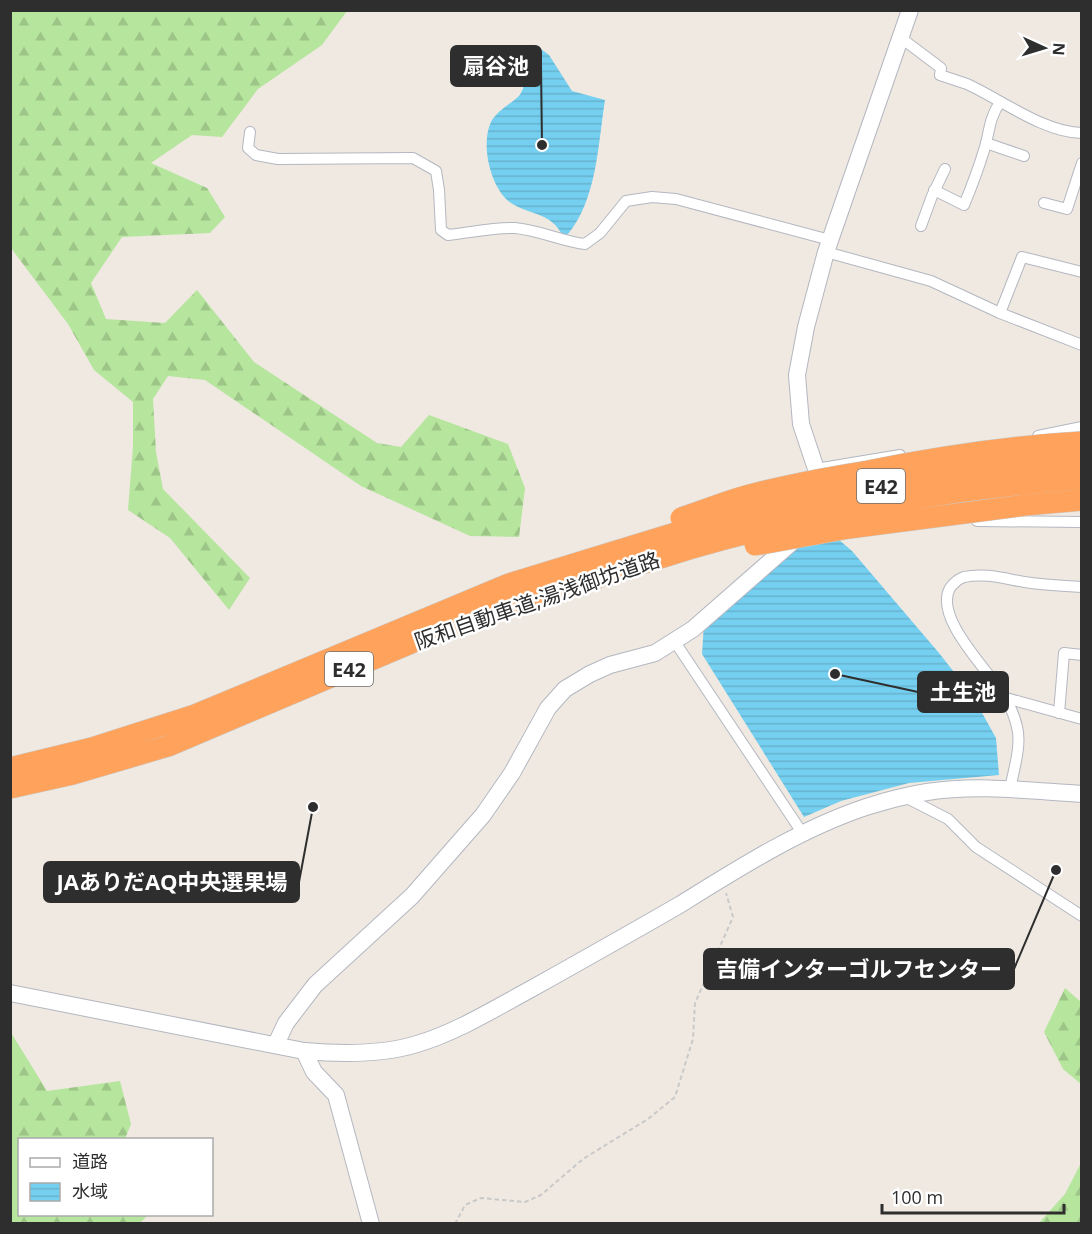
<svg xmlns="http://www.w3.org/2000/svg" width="1092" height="1234" font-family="'Open Sans','Noto Sans JP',sans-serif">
  <defs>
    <pattern id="forest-firs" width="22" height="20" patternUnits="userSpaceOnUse" patternTransform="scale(1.5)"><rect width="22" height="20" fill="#b6e59e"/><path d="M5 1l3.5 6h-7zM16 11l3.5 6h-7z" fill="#9dc588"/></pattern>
    <pattern id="water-rules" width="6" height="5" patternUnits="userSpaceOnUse" patternTransform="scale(1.5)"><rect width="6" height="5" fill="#75cff0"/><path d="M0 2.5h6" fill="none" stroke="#66b2ce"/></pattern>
  </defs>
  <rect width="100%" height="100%" fill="#efe9e1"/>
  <g fill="url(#forest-firs)">
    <path d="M10,11H347L322,45L258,89L222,137L192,135L151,163L207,188L225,217L210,233L122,237L91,283L106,319L165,323L197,290L254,362L377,443L401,447L429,415L508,444L525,488L519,537L470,536L361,486L205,380L168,376L153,399L156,452L163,489L250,578L229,610L170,538L128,510L133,446V402L94,370L68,324L11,248Z"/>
    <path d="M1065,988L1081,1002V1084L1063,1069L1044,1032Z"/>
    <path d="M10,1031L47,1091L120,1081L131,1124L125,1139L20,1140V1214L148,1215L140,1223H11Z"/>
    <path d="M1081,1163V1223H1039L1065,1194Z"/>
  </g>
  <g fill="url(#water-rules)">
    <path d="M541,49L549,55L572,91L605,100C598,144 597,199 568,234H562C559,230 557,226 553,223C543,213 524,212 511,203C491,189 480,145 491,122C497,111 509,105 518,97C530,85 520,62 541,49Z"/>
    <path d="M824,527L852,551L939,653L972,695L996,738L999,775L909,783L841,801L804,817L702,654L704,623Z"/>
  </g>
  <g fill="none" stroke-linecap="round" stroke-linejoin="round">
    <g stroke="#b4b7c1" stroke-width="12">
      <g id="street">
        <path d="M901,38L941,68L940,75C949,78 958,81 967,84C1000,99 1045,133 1082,133"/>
        <path d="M250,132L248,148L256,155L278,159L413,158L436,171L439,190L441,230L448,235C469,233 495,227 515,228C539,230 561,241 585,244L600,233L626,201L652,197L676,199L830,240"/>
        <path d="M986,143L1024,156"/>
        <path d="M934,190L964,205C972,186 979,167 985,147C990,129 989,119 1000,102"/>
        <path d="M1044,203L1067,209L1082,163"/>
        <path d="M921,226L932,196L945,169"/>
        <path d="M826,252L931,281L1000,313L1082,345"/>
        <path d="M1000,313L1022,257L1082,272"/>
        <path d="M1038,436L1082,427"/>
        <path d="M816,469L900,455"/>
        <path d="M977,521L1082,522"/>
        <path d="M675,642L803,834"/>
        <path d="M1006,698L1082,719"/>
        <path d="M1059,713L1064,653L1082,655"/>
        <path d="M1010,790C1013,771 1022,746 1017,727C1015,717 1010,706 1005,697C990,672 933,618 950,588C953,584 958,579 964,577C986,572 1009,580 1031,583C1048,585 1065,586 1082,587"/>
        <path d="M905,797L948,819L976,847L1082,916"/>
      </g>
    </g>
    <g stroke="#b4b7c1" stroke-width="18">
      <g id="secondary">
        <path d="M818,493L816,469L801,424L797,375L806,327L826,252L910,10"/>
        <path d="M10,993L304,1051C339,1054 382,1055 417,1044C457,1032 494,1009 531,989C581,961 631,933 681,904C739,868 800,829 866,807C885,801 907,795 927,792C978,784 1031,791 1082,794"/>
        <path d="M276,1044L286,1023L315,985L412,896L483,815L512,773L548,708L565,689L590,674L610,665L655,653L693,629L798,537"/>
        <path d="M304,1051L314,1072L336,1095L371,1224"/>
      </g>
    </g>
    <g stroke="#c9c9c9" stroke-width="22">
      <g id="highway">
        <path d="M10,768L92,748L195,715L509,584L685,530"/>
        <path d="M10,788L73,774L168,746L411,643L507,606L689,549"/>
      </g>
    </g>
    <path stroke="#c9c9c9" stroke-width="2" stroke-dasharray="4.5 3" stroke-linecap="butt" d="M455,1224L465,1205L481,1198L525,1202L541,1195L583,1159L648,1119L675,1097L693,1039L695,1003L733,917L726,893"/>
    <use href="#street" stroke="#fff" stroke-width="10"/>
    <use href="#secondary" stroke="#fff" stroke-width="16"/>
    <use href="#highway" stroke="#ffa35c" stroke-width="21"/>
    <g stroke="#c9c9c9" stroke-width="22" stroke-linecap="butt">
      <g id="highway-bridge">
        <path d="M681,518C703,511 724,502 746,496C786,485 827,478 868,471C938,457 1010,446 1082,442"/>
        <path d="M685,530L804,501L894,484L1082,459"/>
        <path d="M755,545L849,528L1026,505L1082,500"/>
        <path d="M689,549C816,512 949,489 1082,479"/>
      </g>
    </g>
    <use href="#highway-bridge" stroke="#ffa35c" stroke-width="21"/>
  </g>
  <g text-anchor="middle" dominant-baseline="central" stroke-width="5" stroke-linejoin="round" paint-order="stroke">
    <g fill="#fff" stroke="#6d6d6d" stroke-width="1.5">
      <rect x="857" y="469" width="48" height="34" rx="4.5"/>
      <rect x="325" y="652" width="48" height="34" rx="4.5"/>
    </g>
    <g font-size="20" font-weight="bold" fill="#2e2e2e">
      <text x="881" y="486">E42</text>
      <text x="349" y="669">E42</text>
    </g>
    <g font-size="21" fill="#2e2e2e" stroke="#fff">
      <text transform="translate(537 600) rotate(-19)">阪和自動車道;湯浅御坊道路</text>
    </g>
  </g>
  <path fill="none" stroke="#2e2e2e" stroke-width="2" d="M542 145L541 66M835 674L918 692M313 807L299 882M1056 870L1014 969"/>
  <g fill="#2e2e2e" stroke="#fff" stroke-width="2">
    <circle cx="542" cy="145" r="6"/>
    <circle cx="835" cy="674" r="6"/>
    <circle cx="313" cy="807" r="6"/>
    <circle cx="1056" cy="870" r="6"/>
  </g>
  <g fill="#2e2e2e" stroke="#2e2e2e" stroke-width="2">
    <rect x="451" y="46" width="90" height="40" rx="6"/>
    <rect x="918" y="672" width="90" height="40" rx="6"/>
    <rect x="44" y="862" width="255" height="40" rx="6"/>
    <rect x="704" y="949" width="310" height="40" rx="6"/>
  </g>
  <g font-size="22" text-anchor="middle" font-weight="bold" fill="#fff">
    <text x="496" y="74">扇谷池</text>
    <text x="963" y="700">土生池</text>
    <text x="172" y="890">JAありだAQ中央選果場</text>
    <text x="859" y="977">吉備インターゴルフセンター</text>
  </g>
  <rect width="1092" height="1234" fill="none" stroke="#2e2e2e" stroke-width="24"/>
  <rect x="18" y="1138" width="195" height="78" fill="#ffffff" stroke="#ababab" stroke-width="1.5"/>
  <rect x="30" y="1158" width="30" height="9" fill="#ffffff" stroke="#ababab" stroke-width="1.5"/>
  <text x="72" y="1168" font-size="18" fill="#2e2e2e">道路</text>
  <rect x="30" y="1183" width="30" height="18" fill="url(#water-rules)" stroke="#ababab" stroke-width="1.5"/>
  <text x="72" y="1198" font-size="18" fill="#2e2e2e">水域</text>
  <g transform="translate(1044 48) rotate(94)" stroke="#ffffff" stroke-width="4.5" paint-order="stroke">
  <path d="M0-4.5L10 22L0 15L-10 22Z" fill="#2e2e2e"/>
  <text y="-9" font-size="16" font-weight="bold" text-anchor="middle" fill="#2e2e2e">N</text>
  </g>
  <path d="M882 1204v9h182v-9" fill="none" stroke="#2e2e2e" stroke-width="3"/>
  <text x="891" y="1204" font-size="18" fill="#2e2e2e" stroke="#ffffff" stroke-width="4.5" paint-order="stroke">100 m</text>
</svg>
